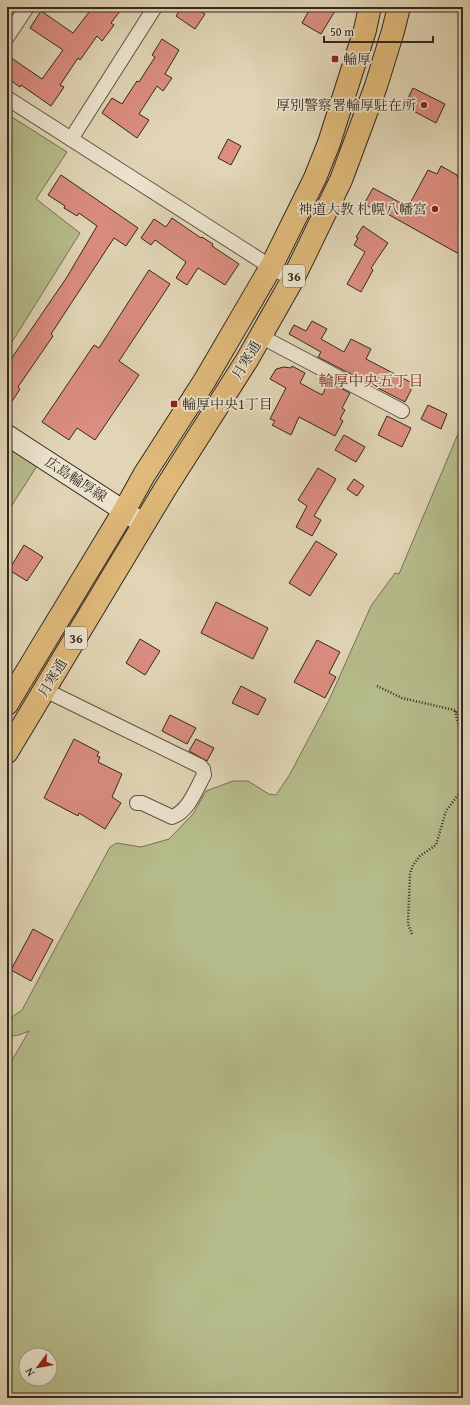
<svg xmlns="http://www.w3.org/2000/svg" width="470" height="1405" font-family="'Gentium Book Plus','Noto Serif JP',serif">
  <rect width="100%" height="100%" fill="#e1d5b5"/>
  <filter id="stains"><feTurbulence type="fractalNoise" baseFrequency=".005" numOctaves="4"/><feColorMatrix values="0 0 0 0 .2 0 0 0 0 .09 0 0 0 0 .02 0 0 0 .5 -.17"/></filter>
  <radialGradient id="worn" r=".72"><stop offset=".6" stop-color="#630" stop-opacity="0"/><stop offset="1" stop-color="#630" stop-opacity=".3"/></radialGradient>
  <g fill="#b6bc8b" stroke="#747256" fill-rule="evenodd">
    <path d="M7,114L67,152L36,199L80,233L7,350Z"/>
    <path d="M7,421L44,455L7,513Z"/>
    <path d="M463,422V1398H7V1069L29,1031L19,1035L7,1037V1017H12L22,1010L110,847L117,843L141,847L169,839L193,814L206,791L233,781H248L269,794L276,795L290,774L329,700L371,606L395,573L399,574ZM26,1355H50V1379H26Z"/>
  </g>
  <g fill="#db8d7f" stroke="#322820">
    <path d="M93,7H123L111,23L114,25L102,41L97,36L80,60L78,58L60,85L64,87L51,106L21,85L20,87L7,78V55L42,79L63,50L30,28L41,11L73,33Z"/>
    <path d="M182,7H194L205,14L195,29L176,16Z"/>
    <path d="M311,7H328L335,11L321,34L302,23Z"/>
    <path d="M162,39L179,50L165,74L172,78L163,91L157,86L139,114L149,120L137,138L102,113L112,98L122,104L137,81L139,82L155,57L152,55Z"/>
    <path d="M413,88L445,104L436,123L404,106Z"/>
    <path d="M228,139L241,146L231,165L218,158Z"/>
    <path d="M441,166L457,175L463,191V246L459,254L384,212L383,214L364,204L373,188L408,207L428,170L437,174Z"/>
    <path d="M61,175L138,228L126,246L114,238L51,334L53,336L18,387L20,389L7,409V365L67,277L97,226L79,213L77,216L64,208L65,206L48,195Z"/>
    <path d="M172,218L201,238L202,237L213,244L212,246L239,264L225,285L198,268L187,285L176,278L186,262L155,240L151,245L141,238L154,219L166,227Z"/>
    <path d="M363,226L388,243L371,268L373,270L361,292L347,284L365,252L354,245L358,238L356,237Z"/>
    <path d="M149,270L170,284L119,361L139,375L95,440L77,428L69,440L42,422L94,345L99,348Z"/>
    <path d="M312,321L327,329L321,339L344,352L351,339L371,349L366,359L414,384L405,402L318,357L321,352L289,334L294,325L306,331Z"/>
    <path d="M292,366L305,373L300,383L322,395L329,382L350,393L342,408L345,410L340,419L343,421L335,436L299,417L291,435L272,425L275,421L270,419L286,388L270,379L276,369L284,367L291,368Z"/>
    <path d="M428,405L447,414L441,429L421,419Z"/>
    <path d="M387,416L411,428L402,447L378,435Z"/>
    <path d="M344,435L365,447L356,462L335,450Z"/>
    <path d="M318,468L336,479L314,516L321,520L312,536L296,527L307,506L298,500Z"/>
    <path d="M354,479L364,486L357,496L347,489Z"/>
    <path d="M316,541L337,554L310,596L289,583Z"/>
    <path d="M24,545L43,557L27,581L9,570Z"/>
    <path d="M216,602L268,628L253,659L201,633Z"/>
    <path d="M140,639L160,651L145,675L126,663Z"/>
    <path d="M317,640L340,652L329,673L336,677L325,698L294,682Z"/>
    <path d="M241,686L266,699L258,715L232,703Z"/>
    <path d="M170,715L196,728L187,744L162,731Z"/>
    <path d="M74,739L99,752L97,756L100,757L98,762L122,774L112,797L121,803L105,829L79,813L78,816L44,798Z"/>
    <path d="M196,739L214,748L207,761L189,751Z"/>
    <path d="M33,929L53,940L31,981L11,970Z"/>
  </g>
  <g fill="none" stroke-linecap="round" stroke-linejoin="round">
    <g stroke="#5e5345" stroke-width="16">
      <g id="street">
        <path d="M7,37L27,7"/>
        <path d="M7,98L271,267L293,279"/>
        <path d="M71,139L155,7"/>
        <path d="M260,336L402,411"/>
        <path d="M45,690L200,766L203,769L204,775C196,789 189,811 172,817L142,803H137"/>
      </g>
    </g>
    <g stroke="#322820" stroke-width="22">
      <path id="secondary" d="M7,435L144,524"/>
    </g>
    <g stroke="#322820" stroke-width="24">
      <g id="highway">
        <path d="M7,704L124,511L144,475L205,380L271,267L315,178L329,143L365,30L370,7"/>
        <path d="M7,752L165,489L247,360L293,279L341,180L376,86L393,31L399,7"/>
      </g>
    </g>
    <g stroke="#322820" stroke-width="2.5" stroke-dasharray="1 2" stroke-linecap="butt">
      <path d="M377,686L402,698L454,710L463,718"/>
      <path d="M455,711L463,742"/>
      <path d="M412,934L408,924L410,874L413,865L420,856L436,845L446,811L458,795L463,792"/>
    </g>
    <use href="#street" stroke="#ece4cf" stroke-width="14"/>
    <use href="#secondary" stroke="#ece4cf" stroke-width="20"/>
    <use href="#highway" stroke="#e0ba7a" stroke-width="22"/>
  </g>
  <g fill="#8f2418" stroke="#ece4cf" stroke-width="1.5">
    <rect x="331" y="55" width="8" height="8" rx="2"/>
    <circle cx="424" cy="105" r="4"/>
    <circle cx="435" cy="209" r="4"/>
    <rect x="170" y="400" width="8" height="8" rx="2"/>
  </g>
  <g text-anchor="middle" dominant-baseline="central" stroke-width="3.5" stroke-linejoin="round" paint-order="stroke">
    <g fill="#ece4cf" stroke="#6a6054" stroke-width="1">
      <rect x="283" y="265" width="22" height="22" rx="3"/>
      <rect x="65" y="627" width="22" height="22" rx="3"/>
    </g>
    <g font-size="13" font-weight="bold" fill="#322820">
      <text x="294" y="276">36</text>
      <text x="76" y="638">36</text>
    </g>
    <g font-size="14" fill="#322820" stroke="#ece4cf" text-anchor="start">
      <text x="343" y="59">輪厚</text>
      <text x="416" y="105" text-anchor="end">厚別警察署輪厚駐在所</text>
      <text x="427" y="209" text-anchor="end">神道大教 札幌八幡宮</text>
      <text x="182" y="404">輪厚中央1丁目</text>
    </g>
    <g font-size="14" fill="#322820" stroke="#ece4cf">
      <text transform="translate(246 360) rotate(-59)">月寒通</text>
      <text transform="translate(76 479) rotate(33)">広島輪厚線</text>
      <text transform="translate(52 678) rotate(-59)">月寒通</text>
    </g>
    <g font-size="15" fill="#7a1f14" stroke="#ece4cf">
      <text x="371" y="380">輪厚中央五丁目</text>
    </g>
  </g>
  <rect width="470" height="1405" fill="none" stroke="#e1d5b5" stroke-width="24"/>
  <rect x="8" y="8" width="454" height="1389" fill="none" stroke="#322820" stroke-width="2"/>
  <rect x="12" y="12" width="446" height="1381" fill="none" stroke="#322820"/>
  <g transform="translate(38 1367) rotate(238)"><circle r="19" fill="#ece4cf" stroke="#a29989"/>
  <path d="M0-3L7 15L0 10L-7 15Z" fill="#8f2418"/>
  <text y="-6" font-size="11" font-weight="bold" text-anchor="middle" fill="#322820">N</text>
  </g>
  <path d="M324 36v6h109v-6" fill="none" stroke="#322820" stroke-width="2"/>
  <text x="330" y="36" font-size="12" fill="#322820" stroke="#ece4cf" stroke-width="3" paint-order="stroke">50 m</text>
  <rect width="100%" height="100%" filter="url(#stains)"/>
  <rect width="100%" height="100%" fill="url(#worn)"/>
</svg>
